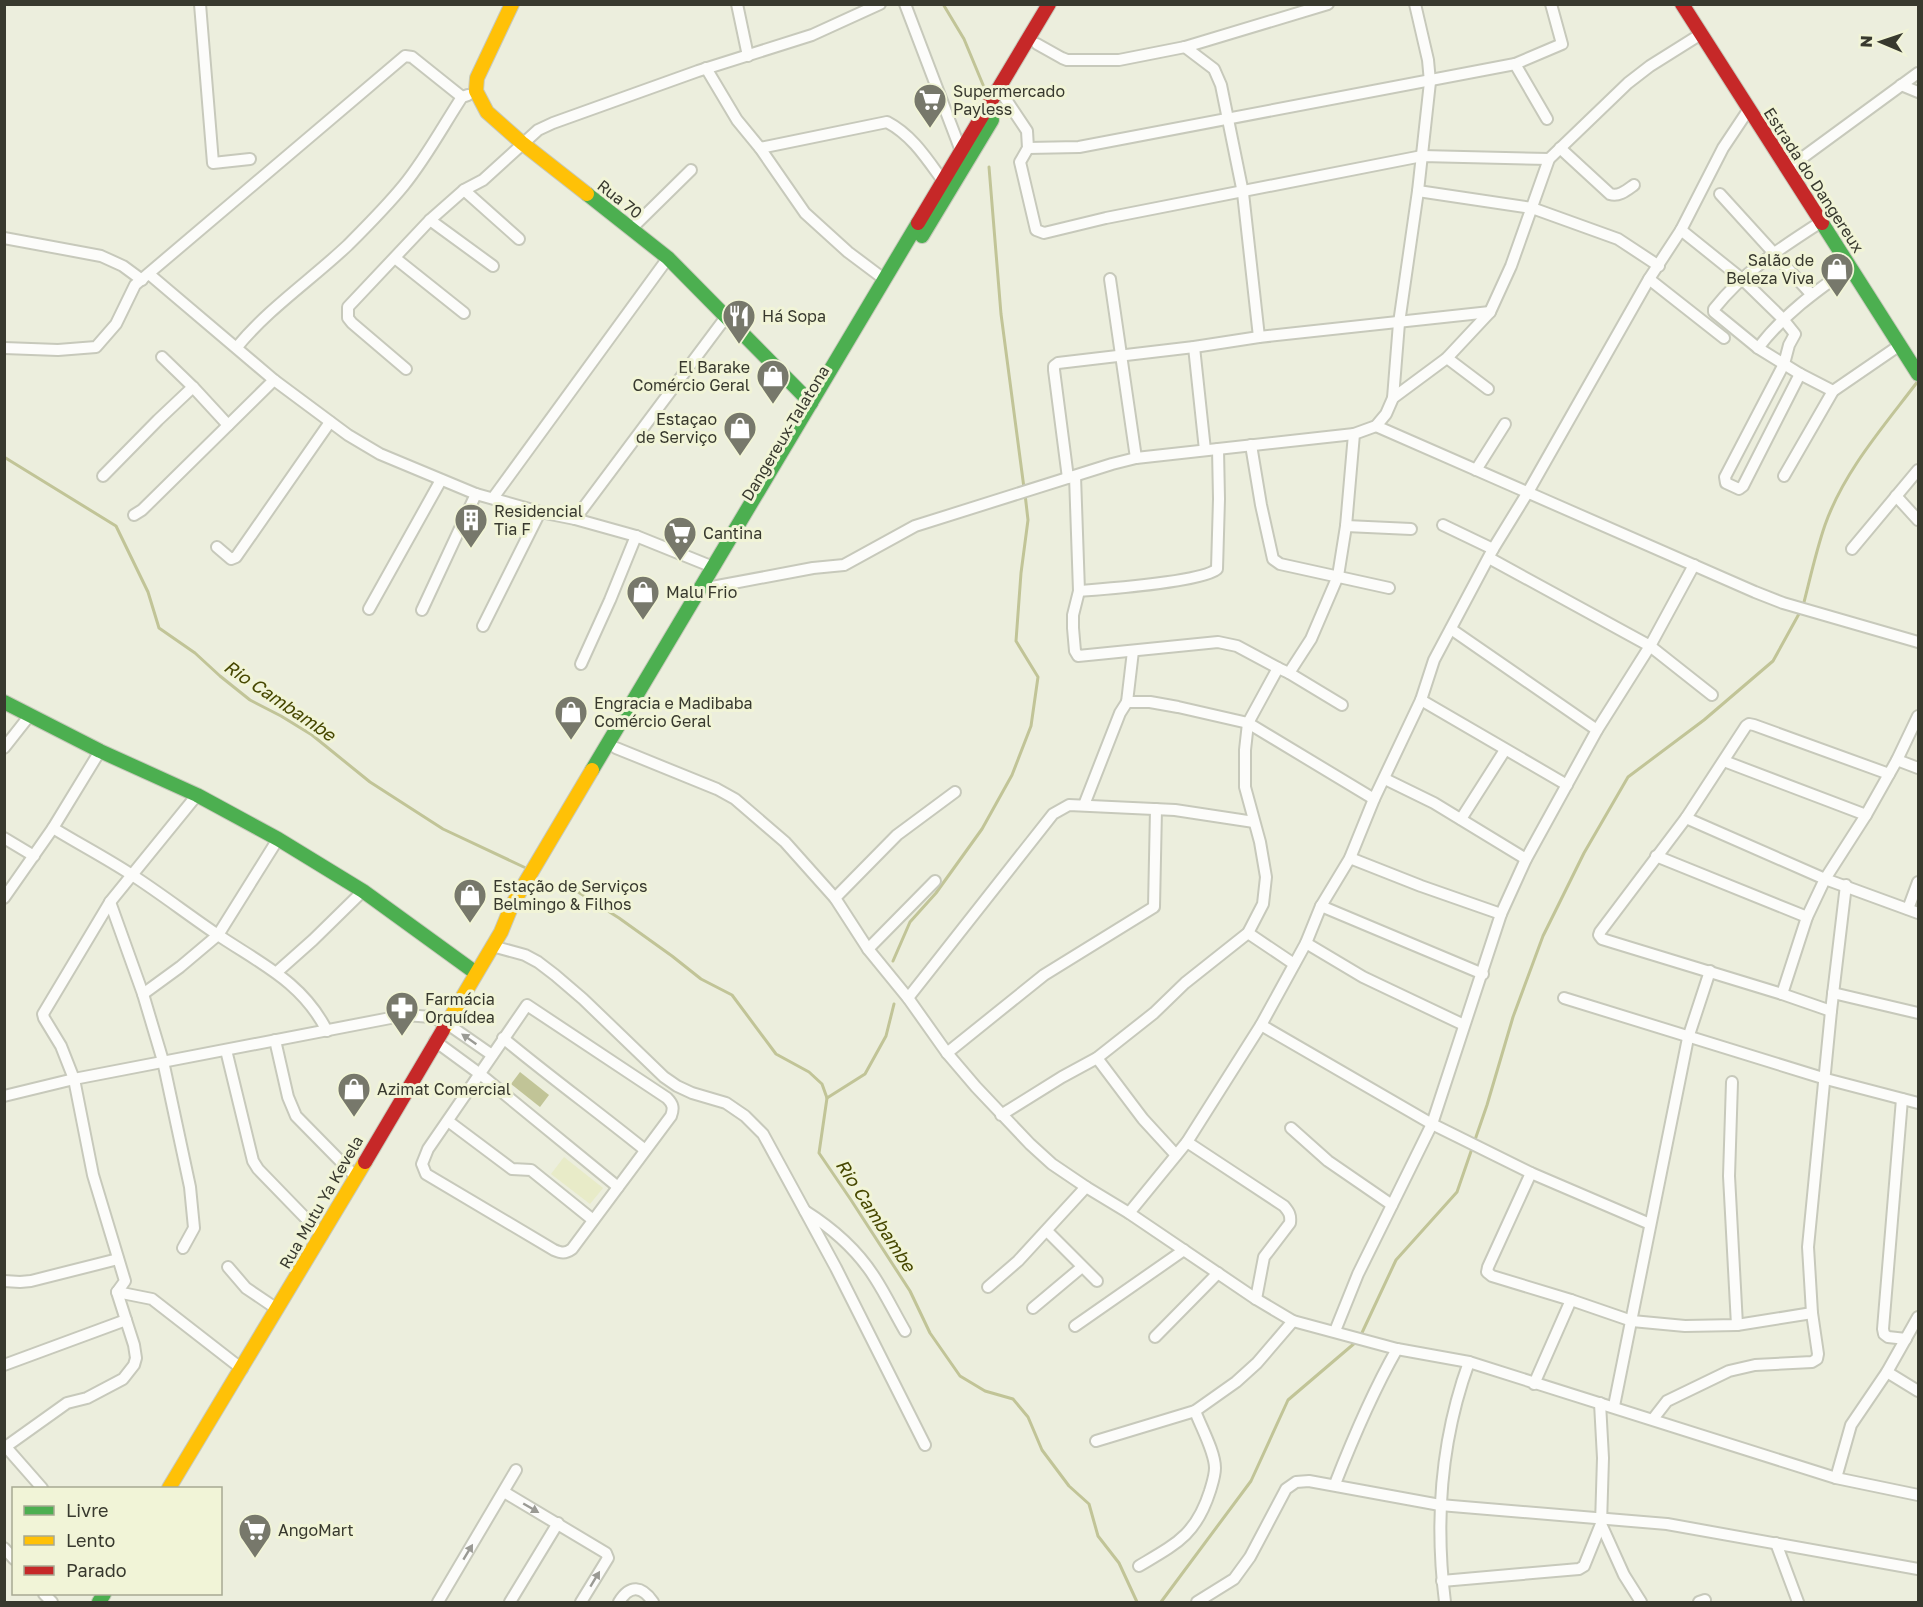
<svg xmlns="http://www.w3.org/2000/svg" width="1923" height="1607" font-family="'Golos Text',sans-serif">
  <rect width="100%" height="100%" fill="#eceedd"/>
  <path fill="#e8ebc8" d="M564,1157L603,1188L590,1204L551,1174Z"/>
  <path fill="#c1c497" d="M520,1072L549,1095L540,1107L511,1084Z"/>
  <g fill="none" stroke-linecap="round" stroke-linejoin="round">
    <g stroke="#c1c497" stroke-width="3">
      <path d="M943,4L964,39L986,92"/>
      <path d="M989,167L1001,314L1024,488"/>
      <path d="M4,457L116,526L148,592L159,628L195,653L220,676L250,700L281,716L312,735L370,782L443,829L528,869"/>
      <path d="M1803,606C1810,579 1816,551 1825,525C1844,471 1884,426 1918,381"/>
      <path d="M567,885L619,918L672,956L701,979L732,995L776,1054L809,1072L822,1084L827,1098L819,1153L851,1200L910,1291L930,1333L960,1376L985,1391L1013,1399L1028,1417L1042,1450L1069,1486L1089,1504L1098,1536L1119,1563L1137,1602"/>
      <path d="M893,961L910,922L936,893L982,829L1012,775L1031,726L1038,677L1016,641L1021,573L1028,520L1025,494"/>
      <path d="M827,1098L865,1074L886,1036L894,1004"/>
      <path d="M1360,1337L1396,1260L1457,1192L1487,1105L1513,1017L1543,936L1584,853L1628,777L1704,720L1773,661L1800,612"/>
      <path d="M1161,1602L1251,1481L1288,1400L1356,1342"/>
    </g>
    <g stroke="#c7c9bb" stroke-width="14">
      <g id="street">
        <path d="M200,4L213,163L250,159"/>
        <path d="M737,4L748,56"/>
        <path d="M905,4L961,151"/>
        <path d="M1037,44L1062,58L1067,60H1119L1185,47L1328,4"/>
        <path d="M1185,47L1214,69L1221,85L1243,193L1259,337"/>
        <path d="M1515,64L1547,119"/>
        <path d="M706,68L737,120L760,148L805,213L848,252L884,279"/>
        <path d="M1901,85L1918,92"/>
        <path d="M1005,98L1027,131L1028,148L1020,162L1036,230L1044,233L1106,218L1422,156L1549,159"/>
        <path d="M760,148L887,122C912,135 927,159 943,181"/>
        <path d="M1028,148L1079,147L1515,64L1562,44L1551,4"/>
        <path d="M1560,148L1610,194C1619,197 1627,190 1634,185"/>
        <path d="M1787,169L1918,73"/>
        <path d="M464,190L519,239"/>
        <path d="M1418,191L1532,208L1618,239L1659,266"/>
        <path d="M1720,194L1811,294"/>
        <path d="M430,220L493,266"/>
        <path d="M1821,222C1782,247 1743,272 1714,309V312L1758,348L1800,374L1833,391"/>
        <path d="M631,229L691,170"/>
        <path d="M1681,230L1742,279L1783,319L1795,334L1789,345L1784,364L1725,477L1726,483L1739,489L1743,486L1800,374"/>
        <path d="M4,238L101,256L123,266L142,280"/>
        <path d="M395,258L464,313"/>
        <path d="M149,274L274,380L348,435L380,454L476,494L540,512L575,519L636,536L713,567"/>
        <path d="M1110,279L1136,458"/>
        <path d="M1649,279L1724,338"/>
        <path d="M237,347C269,308 311,280 348,245C367,226 387,206 404,185C426,158 443,126 462,97L468,95"/>
        <path d="M1194,347L1205,450"/>
        <path d="M4,348L58,350L96,347L116,324L135,285L405,56L412,57L462,97"/>
        <path d="M1758,348C1784,314 1815,292 1850,267"/>
        <path d="M162,357L193,387L228,425"/>
        <path d="M1447,358L1488,389"/>
        <path d="M406,369L352,323L348,318V307L430,220L464,190L483,180L538,130L553,123L698,71L812,35L880,4"/>
        <path d="M1393,398L1399,323L1418,191L1430,82L1428,60L1415,4"/>
        <path d="M1376,426L1755,592L1783,603L1918,642"/>
        <path d="M1251,445L1261,505L1273,559L1280,564L1389,588"/>
        <path d="M1476,470L1505,424"/>
        <path d="M103,476L158,420L193,387"/>
        <path d="M1075,476L1079,591L1073,615V628L1075,651L1078,656L1218,642L1237,646L1278,668"/>
        <path d="M1784,476L1833,391L1900,345"/>
        <path d="M1068,478L1054,370V366L1058,363L1194,347L1259,337L1490,312"/>
        <path d="M1896,496L1918,520"/>
        <path d="M493,498L668,258"/>
        <path d="M134,515L142,510L274,380"/>
        <path d="M575,519L726,317"/>
        <path d="M1443,525L1493,549"/>
        <path d="M1346,526L1411,529"/>
        <path d="M217,547L231,559L236,557L330,422"/>
        <path d="M1852,549L1918,470"/>
        <path d="M1489,558L1650,646L1712,695"/>
        <path d="M712,587L813,568L844,565L915,526L1112,464L1136,458L1354,434"/>
        <path d="M1079,591C1104,589 1202,582 1217,569L1219,499L1218,449"/>
        <path d="M369,609L441,480"/>
        <path d="M422,610L476,494"/>
        <path d="M483,626L540,512"/>
        <path d="M1451,629L1597,730"/>
        <path d="M581,664L610,600L636,536"/>
        <path d="M1289,673L1342,705"/>
        <path d="M1421,700L1567,785"/>
        <path d="M1127,702L1133,651"/>
        <path d="M4,748L30,715"/>
        <path d="M616,748L717,789L735,799L785,842L835,898L868,949L908,998L947,1053L976,1087L1030,1144L1052,1164L1086,1187L1129,1213L1256,1299L1293,1321L1397,1349L1469,1362L1836,1478L1918,1495"/>
        <path d="M1897,760L1918,768"/>
        <path d="M1724,761L1866,815"/>
        <path d="M1385,779L1434,803L1526,859"/>
        <path d="M1084,805L1120,713L1127,702H1150L1178,707L1248,723L1374,799"/>
        <path d="M1686,818L1825,879L1918,913"/>
        <path d="M1461,819L1505,750"/>
        <path d="M53,828C79,844 106,858 132,875C160,893 187,914 215,933C259,963 302,981 327,1031"/>
        <path d="M4,838L34,856"/>
        <path d="M1656,856L1807,917"/>
        <path d="M1350,858L1421,886L1501,914"/>
        <path d="M4,898L53,828L100,751"/>
        <path d="M835,898L897,835L955,792"/>
        <path d="M110,902L143,994L163,1061L190,1187L194,1228L183,1248"/>
        <path d="M1321,906L1483,974"/>
        <path d="M1908,909L1918,882"/>
        <path d="M1248,933L1294,964"/>
        <path d="M1306,943L1363,977L1464,1025"/>
        <path d="M492,946L525,955L538,962L555,975L583,999L664,1077L677,1086L692,1093L726,1103L745,1116L763,1134L836,1268L925,1445"/>
        <path d="M868,949L935,881"/>
        <path d="M277,972L313,940L363,891"/>
        <path d="M1833,993L1918,1013"/>
        <path d="M143,994L180,967L218,935L278,839"/>
        <path d="M1782,994L1807,917L1825,879L1866,815L1897,760L1918,716"/>
        <path d="M908,998L1053,814L1069,805L1175,810L1254,822"/>
        <path d="M1564,998L1826,1079L1918,1103"/>
        <path d="M527,1005L667,1098C673,1104 674,1108 671,1116L572,1249C565,1254 561,1253 554,1250L426,1174L422,1164L428,1149Z"/>
        <path d="M1831,1011L1782,994L1602,939L1599,935L1600,932L1686,818L1746,726L1749,724L1754,725L1889,774"/>
        <path d="M1261,1025L1432,1124L1531,1173L1650,1224"/>
        <path d="M503,1038C550,1077 598,1112 645,1150"/>
        <path d="M275,1040L288,1097L296,1116L355,1176"/>
        <path d="M435,1041L480,1074L618,1187"/>
        <path d="M226,1050L253,1161L258,1169L322,1235"/>
        <path d="M947,1053L1044,975L1154,907L1156,809"/>
        <path d="M1097,1058L1143,1119L1176,1155"/>
        <path d="M1732,1082L1729,1176L1737,1325"/>
        <path d="M4,1096L74,1079L406,1015L431,1017L446,1023L492,1055"/>
        <path d="M1902,1099L1883,1329L1884,1334L1888,1337L1906,1339"/>
        <path d="M1001,1115L1062,1077L1097,1058L1154,1013L1185,983L1248,933L1263,904L1266,877L1260,842L1245,787V750L1248,723L1278,668L1289,673L1311,639L1338,576L1346,526L1354,434L1376,426L1386,414L1393,398L1447,358L1490,312L1511,266L1549,159L1628,83L1650,66L1701,34"/>
        <path d="M448,1121L512,1169L531,1170L593,1220"/>
        <path d="M1291,1128L1328,1161L1392,1205"/>
        <path d="M1187,1142L1284,1206C1289,1212 1291,1215 1290,1223L1264,1257L1256,1299"/>
        <path d="M1531,1173L1488,1267L1487,1272L1492,1276L1571,1300L1632,1321L1685,1326L1737,1325L1812,1313"/>
        <path d="M805,1211C832,1228 858,1251 875,1278C886,1295 895,1314 905,1331"/>
        <path d="M1129,1213L1187,1142L1261,1025L1306,943L1321,906L1350,858L1374,799L1421,700L1434,660L1493,549L1528,492L1649,279L1681,230L1723,148L1749,109"/>
        <path d="M1047,1231L1097,1281"/>
        <path d="M228,1267L246,1288L277,1309"/>
        <path d="M4,1281L20,1282L31,1281L118,1259"/>
        <path d="M988,1287L1018,1261L1086,1187"/>
        <path d="M117,1292L152,1299L242,1369"/>
        <path d="M1033,1308L1082,1267"/>
        <path d="M1075,1326L1184,1250"/>
        <path d="M1335,1331L1358,1274L1432,1124L1501,914L1526,859L1597,730L1650,646L1694,565"/>
        <path d="M1155,1337L1218,1273"/>
        <path d="M4,1365L126,1320"/>
        <path d="M1887,1372L1918,1391"/>
        <path d="M1534,1384L1571,1300"/>
        <path d="M1600,1403L1603,1458L1601,1524L1624,1575L1641,1602"/>
        <path d="M1614,1406L1688,1038L1710,971"/>
        <path d="M1653,1419L1667,1401L1729,1371L1755,1365L1812,1362L1817,1359L1818,1354L1812,1313L1808,1247L1831,1011L1846,885"/>
        <path d="M1096,1441L1195,1411L1236,1382L1257,1363L1293,1321"/>
        <path d="M6,1447L42,1488"/>
        <path d="M4,1448L67,1403L87,1398L123,1379L134,1365L136,1358L134,1345L117,1292L125,1281L93,1175L74,1079L61,1046L44,1018L43,1014L110,902L197,795"/>
        <path d="M1836,1478L1851,1425L1887,1372L1918,1317"/>
        <path d="M1335,1484C1353,1438 1372,1393 1397,1349"/>
        <path d="M504,1492L606,1553L608,1558L581,1602"/>
        <path d="M1776,1543L1798,1602"/>
        <path d="M4,1548L14,1559"/>
        <path d="M1139,1566C1176,1544 1196,1535 1210,1491C1212,1484 1215,1476 1215,1468C1215,1452 1201,1427 1195,1411"/>
        <path d="M1442,1581L1579,1569L1584,1566L1601,1524"/>
        <path d="M44,1594L52,1602"/>
        <path d="M438,1602L516,1470"/>
        <path d="M510,1602L558,1523"/>
        <path d="M619,1602C630,1584 642,1586 653,1602"/>
        <path d="M1197,1602L1234,1579L1250,1557L1286,1489L1296,1482L1309,1481L1440,1505L1667,1524L1918,1569"/>
        <path d="M1445,1602C1435,1522 1441,1439 1469,1362"/>
        <path d="M1699,1602L1705,1600"/>
      </g>
    </g>
    <g stroke="#c7c9bb" stroke-width="16">
      <g id="fast">
        <path d="M587,194L668,258L811,403"/>
        <path d="M1822,223L1918,374"/>
        <path d="M922,236L992,120"/>
        <path d="M4,702L100,751L197,795L278,839L363,891L476,973"/>
        <path d="M592,770L918,223"/>
        <path d="M99,1602L104,1594"/>
      </g>
    </g>
    <g stroke="#c7c9bb" stroke-width="16">
      <g id="slow">
        <path d="M512,4L477,78L476,91L487,112L522,143L587,194"/>
        <path d="M443,1030L501,932L512,905L592,770"/>
        <path d="M169,1488L365,1162"/>
      </g>
    </g>
    <g stroke="#c7c9bb" stroke-width="16">
      <g id="jam">
        <path d="M1682,4L1822,223"/>
        <path d="M918,223L1049,4"/>
        <path d="M365,1162L443,1030"/>
      </g>
    </g>
    <use href="#street" stroke="#fcfcfa" stroke-width="10"/>
    <use href="#fast" stroke="#4caf50" stroke-width="14"/>
    <use href="#slow" stroke="#ffc107" stroke-width="14"/>
    <use href="#jam" stroke="#c62828" stroke-width="14"/>
  </g>
  <defs><path id="oneway-solid" d="M-6-.8H1V-3.2L6.5 0L1 3.2V.8H-6Z" transform="scale(1.5)"/></defs>
  <g fill="#9a9a94">
    <use href="#oneway-solid" transform="translate(469 1039) rotate(-145)"/>
    <use href="#oneway-solid" transform="translate(531 1508) rotate(30)"/>
    <use href="#oneway-solid" transform="translate(468 1552) rotate(-59)"/>
    <use href="#oneway-solid" transform="translate(595 1579) rotate(-59)"/>
  </g>
  <defs>
    <g id="supermarket-pin" transform="scale(1.725)"><path d="M0 17L-7.5 6A9.5 9.5 0 1 1 7.5 6Z" fill="#77786b" stroke="#f1f4d7"/><path d="M-6-5.5h2.5l.6 2H6L4.5 2H-2.5L-4.4-4H-6ZM-1.5 3.2a1.3 1.3 0 1 0 .1 0ZM3 3.2a1.3 1.3 0 1 0 .1 0Z" fill="#fff"/></g>
    <g id="shop-pin" transform="scale(1.725)"><path d="M0 17L-7.5 6A9.5 9.5 0 1 1 7.5 6Z" fill="#77786b" stroke="#f1f4d7"/><path d="M-5-2.5h2.3a2.7 3.5 0 0 1 5.4 0H5L5.5 6h-11ZM-1.5-2.5h3a1.5 2.3 0 0 0-3 0Z" fill="#fff"/></g>
    <g id="restaurant-pin" transform="scale(1.725)"><path d="M0 17L-7.5 6A9.5 9.5 0 1 1 7.5 6Z" fill="#77786b" stroke="#f1f4d7"/><path d="M-5-6h1v4h1v-4h1v4h1v-4h1v5L-1.5 .5V6h-2V.5L-5-1ZM5-6V6H3V1.5H1.5Q1.5-4 5-6Z" fill="#fff"/></g>
    <g id="building-pin" transform="scale(1.725)"><path d="M0 17L-7.5 6A9.5 9.5 0 1 1 7.5 6Z" fill="#77786b" stroke="#f1f4d7"/><path d="M-4-6H4V6H1V3H-1V6H-4ZM-2.5-4.3h1.7v1.8h-1.7ZM.8-4.3h1.7v1.8H.8ZM-2.5-1h1.7V.8h-1.7ZM.8-1h1.7V.8H.8Z" fill="#fff"/></g>
    <g id="pharmacy-pin" transform="scale(1.725)"><path d="M0 17L-7.5 6A9.5 9.5 0 1 1 7.5 6Z" fill="#77786b" stroke="#f1f4d7"/><path d="M-2-6h4v4h4v4h-4v4h-4v-4h-4v-4h4Z" fill="#fff"/></g>
  </defs>
  <g fill-rule="evenodd">
    <use href="#supermarket-pin" x="930" y="100"/>
    <use href="#shop-pin" x="1837" y="269"/>
    <use href="#restaurant-pin" x="739" y="316"/>
    <use href="#shop-pin" x="773" y="376"/>
    <use href="#shop-pin" x="740" y="428"/>
    <use href="#building-pin" x="471" y="520"/>
    <use href="#supermarket-pin" x="680" y="533"/>
    <use href="#shop-pin" x="643" y="592"/>
    <use href="#shop-pin" x="571" y="712"/>
    <use href="#shop-pin" x="470" y="895"/>
    <use href="#pharmacy-pin" x="402" y="1008"/>
    <use href="#shop-pin" x="354" y="1089"/>
    <use href="#supermarket-pin" x="255" y="1530"/>
  </g>
  <g text-anchor="middle" dominant-baseline="central" stroke-width="6" stroke-linejoin="round" paint-order="stroke">
    <g font-size="16" fill="#38392e" stroke="#f1f4d7" text-anchor="start">
      <text x="953" y="91">Supermercado<tspan x="953" dy="18">Payless</tspan></text>
      <text x="1814" y="260" text-anchor="end">Salão de<tspan x="1814" dy="18">Beleza Viva</tspan></text>
      <text x="762" y="316">Há Sopa</text>
      <text x="750" y="367" text-anchor="end">El Barake<tspan x="750" dy="18">Comércio Geral</tspan></text>
      <text x="717" y="419" text-anchor="end">Estaçao<tspan x="717" dy="18">de Serviço</tspan></text>
      <text x="494" y="511">Residencial<tspan x="494" dy="18">Tia F</tspan></text>
      <text x="703" y="533">Cantina</text>
      <text x="666" y="592">Malu Frio</text>
      <text x="594" y="703">Engracia e Madibaba<tspan x="594" dy="18">Comércio Geral</tspan></text>
      <text x="493" y="886">Estação de Serviços<tspan x="493" dy="18">Belmingo &amp; Filhos</tspan></text>
      <text x="425" y="999">Farmácia<tspan x="425" dy="18">Orquídea</tspan></text>
      <text x="377" y="1089">Azimat Comercial</text>
      <text x="278" y="1530">AngoMart</text>
    </g>
    <g font-size="16" fill="#38392e" stroke="#f1f4d7">
      <text transform="translate(1814 180) rotate(57)">Estrada do Dangereux</text>
      <text transform="translate(620 199) rotate(38)">Rua 70</text>
      <text transform="translate(785 433) rotate(-59)">Dangereux-Talatona</text>
      <text transform="translate(321 1202) rotate(-60)">Rua Mutu Ya Kevela</text>
    </g>
    <g font-size="18" font-style="italic" fill="#474801" stroke="#f1f4d7">
      <text transform="translate(280 700) rotate(34)">Rio Cambambe</text>
      <text transform="translate(876 1215) rotate(57)">Rio Cambambe</text>
    </g>
  </g>
  <rect width="1923" height="1607" fill="none" stroke="#38392e" stroke-width="12"/>
  <rect x="12" y="1487" width="210" height="108" fill="#f1f4d7" stroke="#a7a993" stroke-width="1.5"/>
  <rect x="24" y="1506" width="30" height="9" fill="#4caf50" stroke="#a7a993" stroke-width="1.5"/>
  <text x="66" y="1517" font-size="18" fill="#38392e">Livre</text>
  <rect x="24" y="1536" width="30" height="9" fill="#ffc107" stroke="#a7a993" stroke-width="1.5"/>
  <text x="66" y="1547" font-size="18" fill="#38392e">Lento</text>
  <rect x="24" y="1566" width="30" height="9" fill="#c62828" stroke="#a7a993" stroke-width="1.5"/>
  <text x="66" y="1577" font-size="18" fill="#38392e">Parado</text>
  <g transform="translate(1881 42) rotate(272)" stroke="#f1f4d7" stroke-width="4.5" paint-order="stroke">
  <path d="M0-4.5L10 22L0 15L-10 22Z" fill="#38392e"/>
  <text y="-9" font-size="16" font-weight="bold" text-anchor="middle" fill="#38392e">N</text>
  </g>
</svg>
